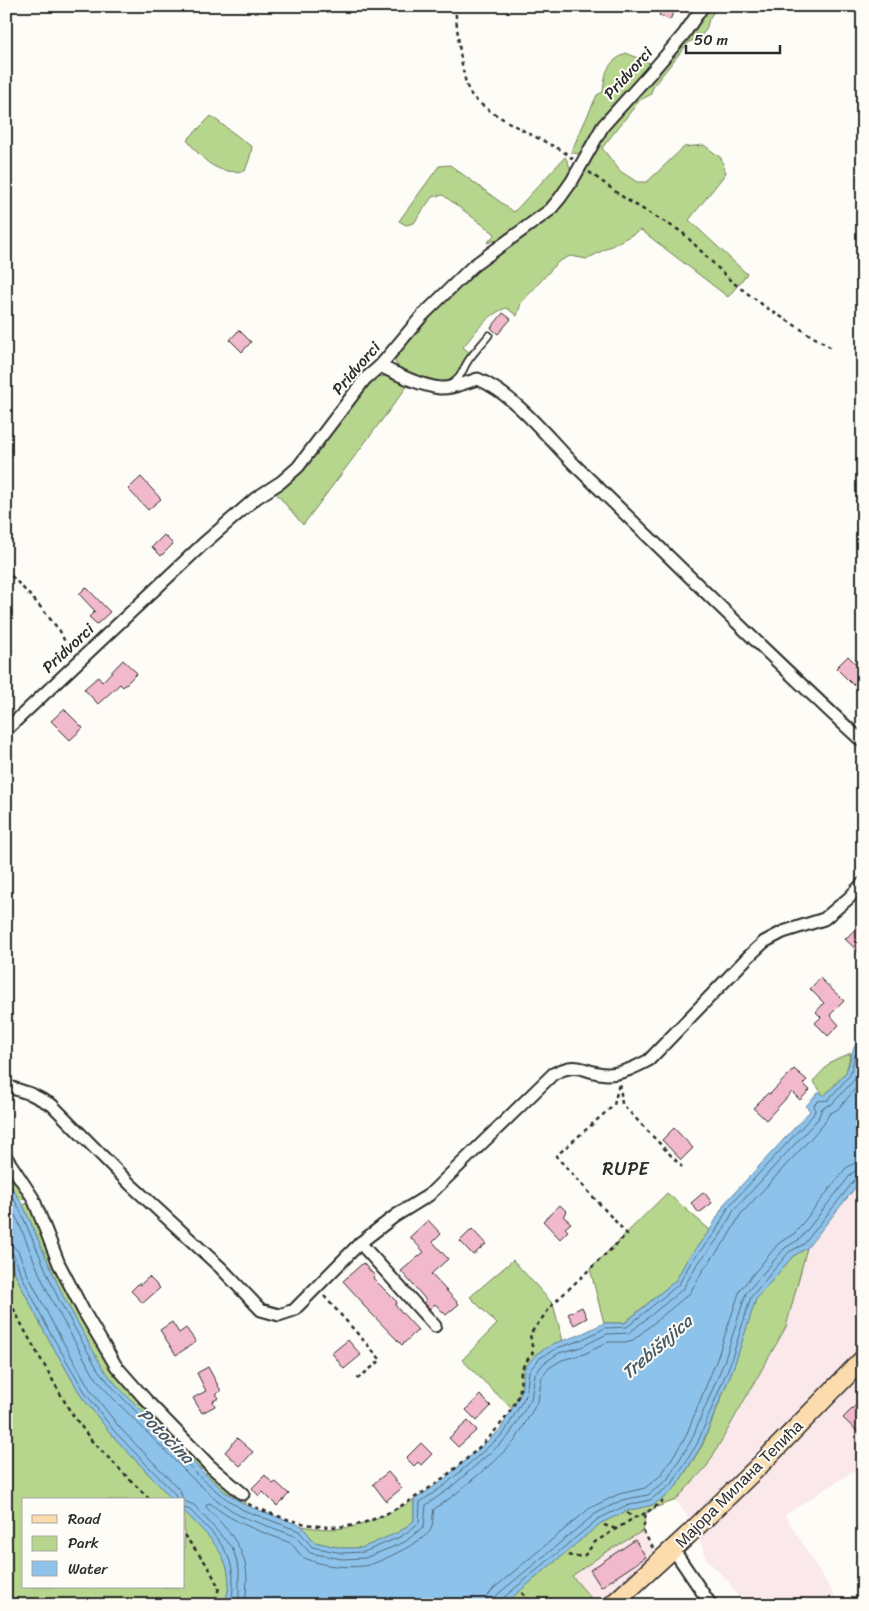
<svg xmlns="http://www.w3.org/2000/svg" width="869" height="1611" font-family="Sriracha,sans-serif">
  <rect width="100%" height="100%" fill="#fdfcf7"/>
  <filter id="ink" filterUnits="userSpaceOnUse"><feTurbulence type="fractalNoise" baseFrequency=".02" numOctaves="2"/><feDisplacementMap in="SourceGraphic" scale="10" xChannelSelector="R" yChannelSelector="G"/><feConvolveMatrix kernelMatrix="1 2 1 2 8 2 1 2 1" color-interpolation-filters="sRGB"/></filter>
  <g filter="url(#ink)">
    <g fill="#fae8ea">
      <path d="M863,1178V1465L785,1515L840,1605H743L729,1582L708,1561L693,1524L676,1500L707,1466L786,1328L807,1248Z"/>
      <path d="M643,1531L657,1553L597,1604L571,1576L606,1552Z"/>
    </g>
    <g fill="#b6d58d" stroke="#70805c">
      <path d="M710,6H717L709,19L706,30L699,38L689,42L654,85L650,95L640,100L602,148L620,171L637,182H647L684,147L704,145L721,158L726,173L689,220L747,274L728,297L641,230L587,259L570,256L558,262L521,303L517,316L507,308C488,313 475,333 463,347L470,353C463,364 458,379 446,383C438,386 412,377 405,373C399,369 395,364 394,358C422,328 446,296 477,270C503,248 535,233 558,207C569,194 582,179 589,164C594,153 597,143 604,133L688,35Z"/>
      <path d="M626,53L652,64C627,90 598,118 583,151L577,154L571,152L597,95L603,92C605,71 607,63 626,53Z"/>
      <path d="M211,116L252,147L250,157L245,171C216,175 204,161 187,140Z"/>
      <path d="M565,157C567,160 569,164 570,168C572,192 531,223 512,233C504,237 495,240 487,243L495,234L443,195L432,197L414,223L406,225L399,221L439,166L450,165L514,212Z"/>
      <path d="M386,376L409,384L303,525L276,493L300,472L323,445L364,386L375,377Z"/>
      <path d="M851,1053L846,1072L824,1096L813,1081L832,1061Z"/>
      <path d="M6,1166L27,1197L20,1200L6,1179Z"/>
      <path d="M667,1193L710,1230L687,1260L676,1280L624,1323H604L590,1269Z"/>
      <path d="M30,1202L80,1315L205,1466L201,1470L118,1387L102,1367L63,1296L23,1205Z"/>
      <path d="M807,1248L786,1327L707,1466L676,1500L657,1507L646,1513L643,1531L606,1552L572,1576L597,1605H503L601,1523L627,1511L652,1505L676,1487L702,1446L734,1366L756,1299L793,1256Z"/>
      <path d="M6,1251L16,1276L44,1331L82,1397L112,1435L173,1500H24V1587H184V1511C210,1538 241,1563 224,1605H6Z"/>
      <path d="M513,1260L553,1304L563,1341L555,1343L524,1369L521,1393L513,1410L462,1360L497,1324L470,1297Z"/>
      <path d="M209,1470L228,1488L245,1500V1505L224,1491L205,1474Z"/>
      <path d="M414,1500V1521L399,1532L362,1548H342L314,1542L302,1526C349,1535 374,1522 414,1500Z"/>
    </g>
    <path fill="#8dc3eb" stroke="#66869e" d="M863,1037V1178L807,1248L793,1256L756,1299L734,1366L701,1446L676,1487L665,1497L652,1505L627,1511L601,1523L503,1605H224C241,1563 210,1538 184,1511V1500H173L112,1435L82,1397L44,1331L16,1276L6,1251V1179L23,1205L63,1296L102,1367L118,1387L201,1470L224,1491L245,1505L302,1526L314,1542L342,1548H362L399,1532L414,1521V1500L442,1481L500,1430L521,1393L524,1369L536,1354L555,1343L577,1336L604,1323H625L676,1280L687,1260L710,1230L725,1203L810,1111L806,1106L819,1092L824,1096C831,1089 841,1081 846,1072C852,1060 850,1046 863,1037Z"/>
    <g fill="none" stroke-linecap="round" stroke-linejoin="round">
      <g stroke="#526878" stroke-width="1">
        <path d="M6,1187L19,1208L58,1298L98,1370L115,1390L197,1474L221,1495L243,1510L299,1531L312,1547L342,1553L364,1552L402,1536L419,1523L420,1502L445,1485L504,1433L526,1395L529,1371L540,1358L557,1348L579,1341L605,1328L627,1327L679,1284L691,1262L715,1233L729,1206L813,1115L815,1111L814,1105L818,1101L828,1100L850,1075L855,1055L863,1043"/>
        <path d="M6,1199L18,1221L40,1275L52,1301L93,1374L110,1395L192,1478L217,1500L240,1516L295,1536L310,1553L342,1559L365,1558L405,1542L424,1526L426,1505L449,1489L508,1437L531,1399L535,1374L544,1363L559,1353L581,1347L607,1334L629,1333L683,1289L696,1266L720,1236L734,1210L818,1119L822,1108L832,1104L855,1079L863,1055"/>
        <path d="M6,1245L13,1246L18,1251L26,1271L54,1326L91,1391L120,1428L180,1490L183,1500"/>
        <path d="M6,1251L13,1254L21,1274L48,1329L86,1394L115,1432L175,1494L177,1500"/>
        <path d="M184,1501L194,1505L233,1549L239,1569V1597L236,1605"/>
        <path d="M184,1508L190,1510C210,1531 234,1550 233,1582C233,1590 233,1597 229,1605"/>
        <path d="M244,1605C247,1597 246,1589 247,1581C247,1548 228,1530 206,1507L207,1504L210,1503C233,1523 260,1531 288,1542C296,1545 298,1556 307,1559C322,1566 347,1568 363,1566C376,1565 422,1542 430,1531C434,1524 432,1517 434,1509L453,1496L491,1464L515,1441L538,1401L542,1377L549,1368L562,1360L584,1354L609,1342H625L633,1340L690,1293L703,1270L726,1240L741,1214L824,1124L829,1114L838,1109L863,1080"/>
        <path d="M486,1605L487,1597L493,1589L590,1508L619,1494L645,1488L661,1475L685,1438L717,1359L740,1290L779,1243L795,1233L846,1168L855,1163L863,1161"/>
        <path d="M494,1605V1599L498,1594L595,1514L622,1500L648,1495L667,1480L691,1441L724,1362L746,1293L785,1248L800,1239L852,1173L857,1170L863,1169"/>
        <path d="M500,1605L502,1599L598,1519L625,1506L650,1500L672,1484L697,1444L730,1364L751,1297L789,1252L804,1244L857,1177L863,1175"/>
      </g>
    </g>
    <g fill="#f2b9cd" stroke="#2b2b2b">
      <path d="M663,6H676L670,20L659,15Z"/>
      <path d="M503,313L511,319L498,334L491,328Z"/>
      <path d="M239,330L251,342L242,352L230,340Z"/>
      <path d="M141,477L161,499L148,510L128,489Z"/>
      <path d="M164,535L173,544L161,556L152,547Z"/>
      <path d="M86,587L110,612L97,624L89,617L95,611L79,594Z"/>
      <path d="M848,656L863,671V676L853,685L836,668Z"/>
      <path d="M123,660L137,673L123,687L120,684L98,704L84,689L98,677L102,682Z"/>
      <path d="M64,709L83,728L70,740L51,721Z"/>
      <path d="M863,922V956L845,939Z"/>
      <path d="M820,978L844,1001L830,1015L839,1025L828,1036L815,1023L821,1017L816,1012L824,1003L810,989Z"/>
      <path d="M794,1069L807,1080L803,1084L810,1090L800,1100L792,1092L766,1120L753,1108L768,1093L770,1094Z"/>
      <path d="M674,1128L693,1148L681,1160L662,1140Z"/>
      <path d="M704,1192L712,1203L699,1213L691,1203Z"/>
      <path d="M560,1205L567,1212L563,1216L571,1223L565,1228L568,1231L560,1239L543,1221Z"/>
      <path d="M428,1220L441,1234L433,1242L448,1259L431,1274L459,1304L446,1315L435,1304L430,1309L424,1302L426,1300L401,1271L424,1252L410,1237Z"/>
      <path d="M472,1229L486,1244L473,1255L460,1241Z"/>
      <path d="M363,1263L375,1276L373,1278L397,1302L395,1305L418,1330L402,1345L362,1304L363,1303L343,1281Z"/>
      <path d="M149,1277L160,1288L143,1303L131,1291L139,1283L140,1285Z"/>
      <path d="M582,1307L587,1318L574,1325L568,1314Z"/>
      <path d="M172,1322L179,1333L186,1328L196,1342L176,1355L160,1330Z"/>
      <path d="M348,1340L361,1355L344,1369L332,1353Z"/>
      <path d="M208,1367L221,1391L216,1394L219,1398L213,1401L215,1406L202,1413L193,1398L206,1391L197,1373Z"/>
      <path d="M480,1395L491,1406L477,1421L466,1410Z"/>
      <path d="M863,1398V1437L843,1418Z"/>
      <path d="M468,1421L477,1430L458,1447L449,1438Z"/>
      <path d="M237,1438L253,1452L240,1466L225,1452Z"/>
      <path d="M421,1443L432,1454L421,1465L418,1462L414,1466L406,1458Z"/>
      <path d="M388,1472L402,1488L386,1501L373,1484Z"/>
      <path d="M265,1475L273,1484L276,1482L289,1494L277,1506L263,1492L259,1496L252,1488Z"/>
      <path d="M635,1540L646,1557L601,1587L590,1570Z"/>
    </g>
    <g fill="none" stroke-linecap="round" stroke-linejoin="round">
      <g stroke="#2b2b2b" stroke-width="9">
        <path id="service" d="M451,384C463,376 461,372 468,361C474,352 482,344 489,335"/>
      </g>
      <g stroke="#2b2b2b" stroke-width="15">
        <g id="minor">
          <path d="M380,366C399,375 419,385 440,388C453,389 466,382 478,379C519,397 550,442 582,472C675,562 767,654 863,742"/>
          <path d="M6,730L203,544L256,498L281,482L298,467L365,379L380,366L421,317L473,266L550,210L560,198L572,181L603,126L655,68L684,34L703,6"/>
          <path d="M6,1086L31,1094L52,1105L130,1184L221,1268L261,1310L279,1315L294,1310L360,1243L395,1216L429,1195L553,1074C581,1060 582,1073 607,1074C622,1074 636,1067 649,1060L748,957L764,942L783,932L824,919L849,898L863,883"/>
          <path d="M6,1157L33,1198L59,1264L84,1312L116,1366L146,1400L210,1466L243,1494"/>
          <path d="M360,1243L435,1326"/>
          <path d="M673,1549L711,1605"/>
        </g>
      </g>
      <g stroke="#2b2b2b" stroke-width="21">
        <path id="primary" d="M612,1605L688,1535L760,1465L863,1359"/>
      </g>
      <g stroke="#2b2b2b" stroke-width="2.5" stroke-dasharray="4 4" stroke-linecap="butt">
        <path d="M455,6C457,26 461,77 470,93C481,111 542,140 563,151L573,159"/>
        <path d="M589,172L627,200L682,232L731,281L767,308L833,349"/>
        <path d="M6,570L38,604L60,631L70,653"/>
        <path d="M620,1084L622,1104L682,1167"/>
        <path d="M6,1294L25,1331L70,1411L91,1440L150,1500"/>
        <path d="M324,1296L381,1360L356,1380"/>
        <path d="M248,1504C280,1518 312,1530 348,1526C396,1521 485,1452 510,1411C513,1406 517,1400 519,1394C521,1387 520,1379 521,1372C523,1365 529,1358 533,1352L530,1334L553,1304L627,1234L556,1156L614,1105L619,1083"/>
        <path d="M627,1513L634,1518"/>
        <path d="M604,1525L616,1529"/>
        <path d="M184,1535L208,1566L219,1588L214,1605"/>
        <path d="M653,1548L643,1531L646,1513L663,1501"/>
        <path d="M568,1555L575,1557L585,1555L595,1542L634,1518L646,1513"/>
        <path d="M522,1593L534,1605"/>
      </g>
      <use href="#service" stroke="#fdfcf7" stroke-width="5.5"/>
      <use href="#minor" stroke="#fdfcf7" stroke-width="11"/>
      <use href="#primary" stroke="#fcdcac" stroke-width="18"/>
    </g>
  </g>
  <g text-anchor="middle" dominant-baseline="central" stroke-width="4" stroke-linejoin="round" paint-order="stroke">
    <g font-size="16" fill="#2b2b2b" stroke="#fdfcf7">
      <text transform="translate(628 73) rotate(-48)">Pridvorci</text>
      <text transform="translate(356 368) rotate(-49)">Pridvorci</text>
      <text transform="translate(68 648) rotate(-43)">Pridvorci</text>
      <text transform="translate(739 1484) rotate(-45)">Мајора Милана Тепића</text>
    </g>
    <g font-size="18" letter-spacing="1" fill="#2b2b2b" stroke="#fdfcf7">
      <text x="626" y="1169">RUPE</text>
    </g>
    <g font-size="18" font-style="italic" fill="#485965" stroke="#fdfcf7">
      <text transform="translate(657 1347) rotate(-41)">Trebišnjica</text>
      <text transform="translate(166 1436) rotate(45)">Potočina</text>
    </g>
  </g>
  <rect width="869" height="1611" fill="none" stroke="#fdfcf7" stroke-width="25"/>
  <rect x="12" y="12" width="844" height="1586" fill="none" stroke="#2b2b2b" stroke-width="2" filter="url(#ink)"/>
  <rect x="22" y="1498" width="162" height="90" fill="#fdfcf7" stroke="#a9a8a5"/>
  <rect x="32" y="1515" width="25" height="8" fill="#fcdcac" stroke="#a9a8a5"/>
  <text x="68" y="1524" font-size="15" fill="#2b2b2b">Road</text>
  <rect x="32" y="1536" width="25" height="15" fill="#b6d58d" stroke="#a9a8a5"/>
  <text x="68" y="1548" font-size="15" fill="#2b2b2b">Park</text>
  <rect x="32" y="1561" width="25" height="15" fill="#8dc3eb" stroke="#a9a8a5"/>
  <text x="68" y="1574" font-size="15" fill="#2b2b2b">Water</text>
  <path d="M686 45v8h94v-8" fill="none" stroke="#2b2b2b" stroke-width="2.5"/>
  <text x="694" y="45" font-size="15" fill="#2b2b2b" stroke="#fdfcf7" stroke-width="4" paint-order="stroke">50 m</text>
</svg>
